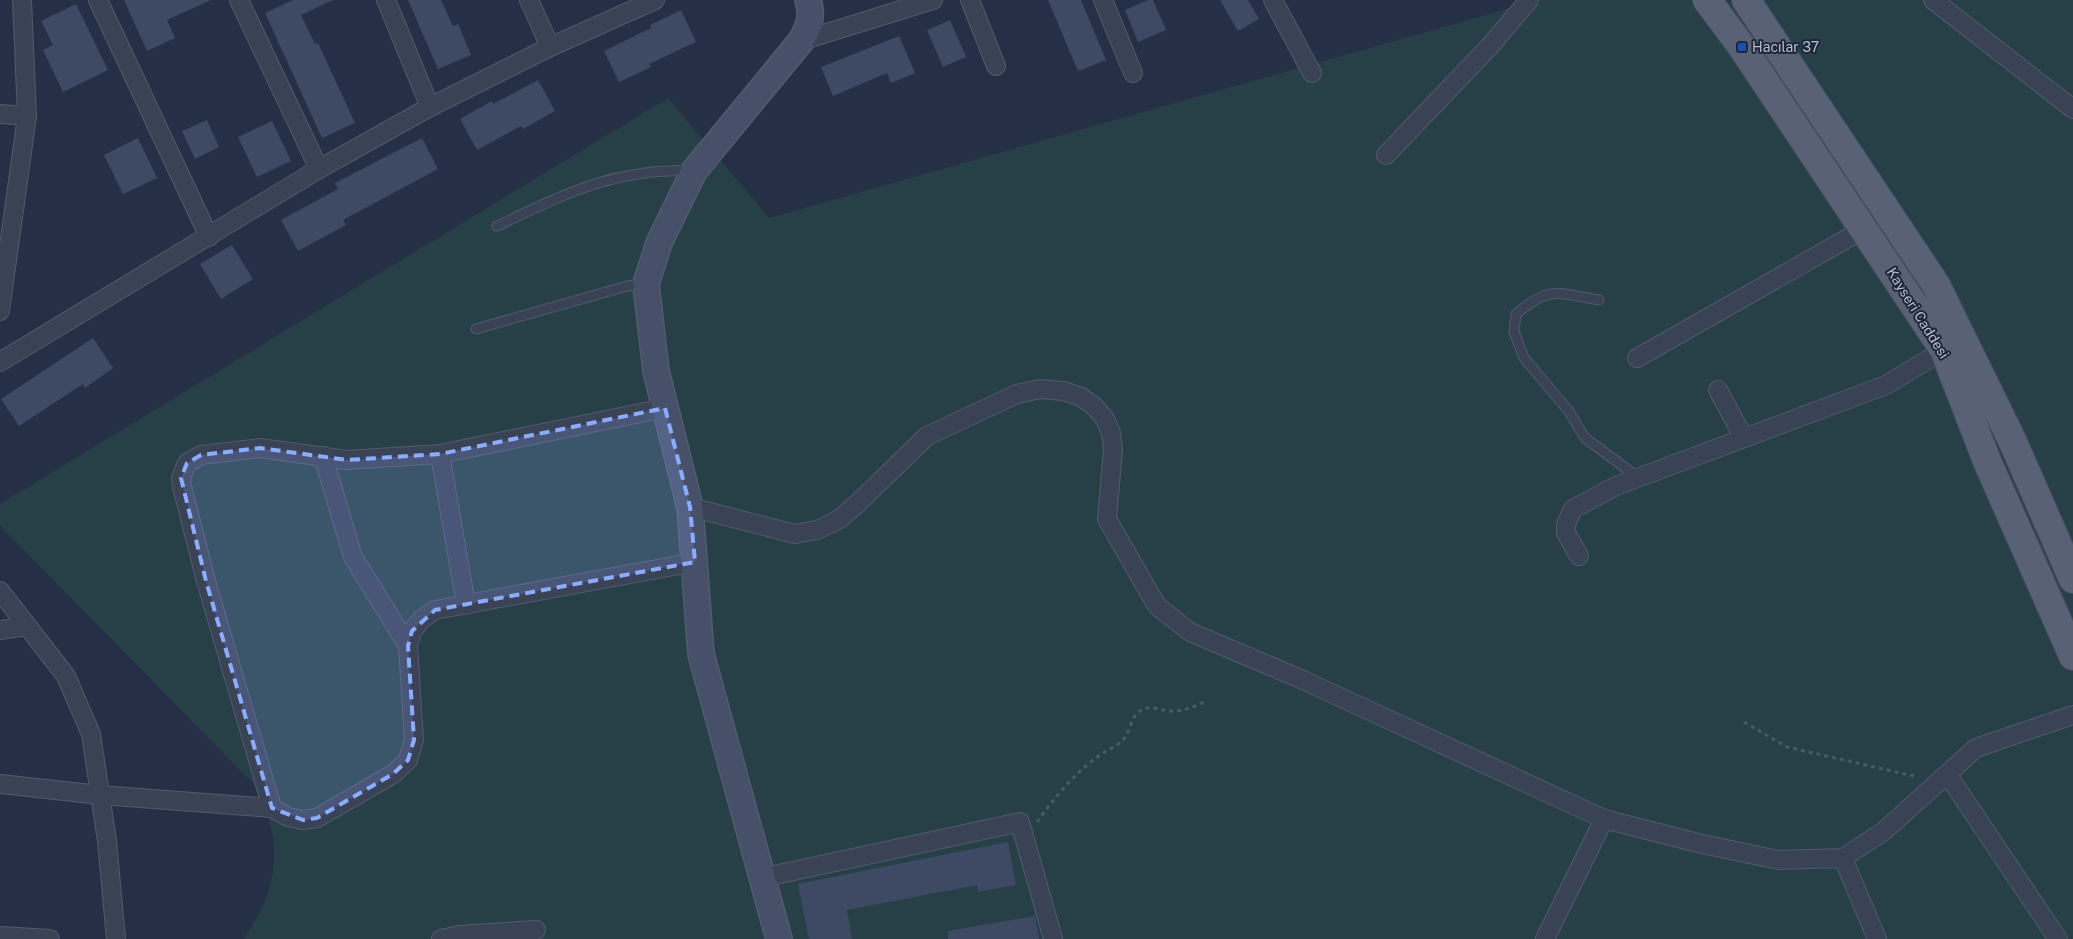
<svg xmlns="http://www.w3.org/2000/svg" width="2073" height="939" font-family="'Public Sans',sans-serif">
  <rect width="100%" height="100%" fill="#252f46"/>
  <path fill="#274047" d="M1531,0H2073V939H243C280,889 284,840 255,785L0,526V504L668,98L769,218L1500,11Z"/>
  <g fill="#3e4a64">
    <path d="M124,0H211L167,20L175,38L147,51Z"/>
    <path d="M293,0H333L301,15L315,44L318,43L355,123L322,138L265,13Z"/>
    <path d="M408,0H441L453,26L458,24L471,55L438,69Z"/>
    <path d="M1048,0H1081L1106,60L1078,71Z"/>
    <path d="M1148,0H1153L1166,30L1138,42L1125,10Z"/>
    <path d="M1220,0H1248L1259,19L1238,31Z"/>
    <path d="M76,4L108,70L63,92L43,50L53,45L41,21Z"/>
    <path d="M681,10L696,42L649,64L651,67L619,82L604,51L651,28L650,25Z"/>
    <path d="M950,20L966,57L943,67L927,30Z"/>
    <path d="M899,36L915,73L891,83L887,73L833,96L821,67Z"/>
    <path d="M538,80L555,111L523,129L521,126L477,150L460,119L492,101L493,104Z"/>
    <path d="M207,120L219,147L195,159L182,131Z"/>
    <path d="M272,121L291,161L257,177L238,137Z"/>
    <path d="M138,138L157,178L123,194L104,155Z"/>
    <path d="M422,138L438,169L343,220L346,225L298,251L281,220L338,189L335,183Z"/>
    <path d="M232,245L253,279L221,299L200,264Z"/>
    <path d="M93,338L113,368L85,388L83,384L19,426L1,399Z"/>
    <path d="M1008,842L1016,885L978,892L977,885L847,910L852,939H809L798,884Z"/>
    <path d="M1035,916L1039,939H948V931Z"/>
  </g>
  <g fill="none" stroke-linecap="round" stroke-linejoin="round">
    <g stroke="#525a6d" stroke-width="11">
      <g id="lane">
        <path d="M497,226C563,195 616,167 691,171"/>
        <path d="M1599,300C1556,293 1551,285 1516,314L1514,332L1524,358L1568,410L1585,438L1639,478"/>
        <path d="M476,329L627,286L645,284"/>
      </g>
    </g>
    <g stroke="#525a6d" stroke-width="20">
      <g id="street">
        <path d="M98,0L209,237"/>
        <path d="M239,0L319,169"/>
        <path d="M386,0L430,107"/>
        <path d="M529,0L550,47"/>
        <path d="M970,0L996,66"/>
        <path d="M1103,0L1133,73"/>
        <path d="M1273,0L1312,73"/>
        <path d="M1933,0L2073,109"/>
        <path d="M801,41L933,0"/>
        <path d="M0,114L27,116"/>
        <path d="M1386,155L1489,47L1529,0"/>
        <path d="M0,311L27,116L22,0"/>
        <path d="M1637,358L1864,229"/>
        <path d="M0,362L319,169L430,107L550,47L655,0"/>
        <path d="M1718,390L1744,438"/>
        <path d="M440,454L466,605"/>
        <path d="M323,456L353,557L408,646"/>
        <path d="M690,507L795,534L817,530L838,520L856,505L927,436L1017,394L1040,389L1064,391L1081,397L1095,407L1105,419L1111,433L1113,449L1107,519L1157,606L1190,632L1303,680L1604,819L1698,843L1778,860L1843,858L1884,831L1976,748L2073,715"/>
        <path d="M1579,556L1566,533V524L1573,509L1616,486L1886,385L1944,350"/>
        <path d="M0,591L66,676L91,734L107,841L116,939"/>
        <path d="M0,630L27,626"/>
        <path d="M1947,774L2058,939"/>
        <path d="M0,784L100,795L272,808L288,817L303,820L317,818L393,774L408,760L414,740L408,646L412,631L422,619L435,610L695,562"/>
        <path d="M272,808L206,581L182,486L181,478L187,463L201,455L260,448L347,460L440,454L665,408"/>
        <path d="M1843,858L1877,939"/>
        <path d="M761,878L1020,822L1053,939"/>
        <path d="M0,936L50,939"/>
        <path d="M441,939L460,935L536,930"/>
        <path d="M1545,939L1604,819"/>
      </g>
    </g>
    <g stroke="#525a6d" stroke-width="28">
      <path id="secondary" d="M779,939L701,654L690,507L656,371L646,284L659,243L694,171L801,41C809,27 813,16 808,0"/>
    </g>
    <g stroke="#434b5e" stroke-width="30">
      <g id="primary">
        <path d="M1707,0L1742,47L1944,350L1987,461L2073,656"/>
        <path d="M1746,0L1936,285L2012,440L2073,579"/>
      </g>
    </g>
    <g stroke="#455d62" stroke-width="3" stroke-dasharray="4 4" stroke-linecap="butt">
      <path d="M1744,722L1787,747L1918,777"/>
      <path d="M1037,822C1054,798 1073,775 1097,757C1105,751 1114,748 1122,741C1131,732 1130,715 1142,710C1151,705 1158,710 1168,711C1181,712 1192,708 1204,702"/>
    </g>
    <use href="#lane" stroke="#3a4255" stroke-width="9"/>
    <use href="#street" stroke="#3a4255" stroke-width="18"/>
    <use href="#secondary" stroke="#475069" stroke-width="25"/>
    <use href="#primary" stroke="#586175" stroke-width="28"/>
  </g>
  <path fill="#8cacff" fill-opacity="0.2" stroke="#8cacff" stroke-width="4" stroke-dasharray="10 6" stroke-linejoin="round" d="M665,408L690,507L695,562L435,610L412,631L408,646L414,740L408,760L393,774L317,818L303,820L272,808L206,581L181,478L187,463L201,455L260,448L347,460L440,454Z"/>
  <rect fill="#1a4fb4" stroke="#1e273b" stroke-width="2" x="1737" y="42" width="10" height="10" rx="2.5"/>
  <g text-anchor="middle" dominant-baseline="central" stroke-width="4" stroke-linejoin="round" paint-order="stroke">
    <g font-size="14" fill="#b7bece" stroke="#1e273b" text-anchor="start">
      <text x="1752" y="47">Hacılar 37</text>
    </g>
    <g font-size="14" fill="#b7bece" stroke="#1e273b">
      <text transform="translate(1918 313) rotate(58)">Kayseri Caddesi</text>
    </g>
  </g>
</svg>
